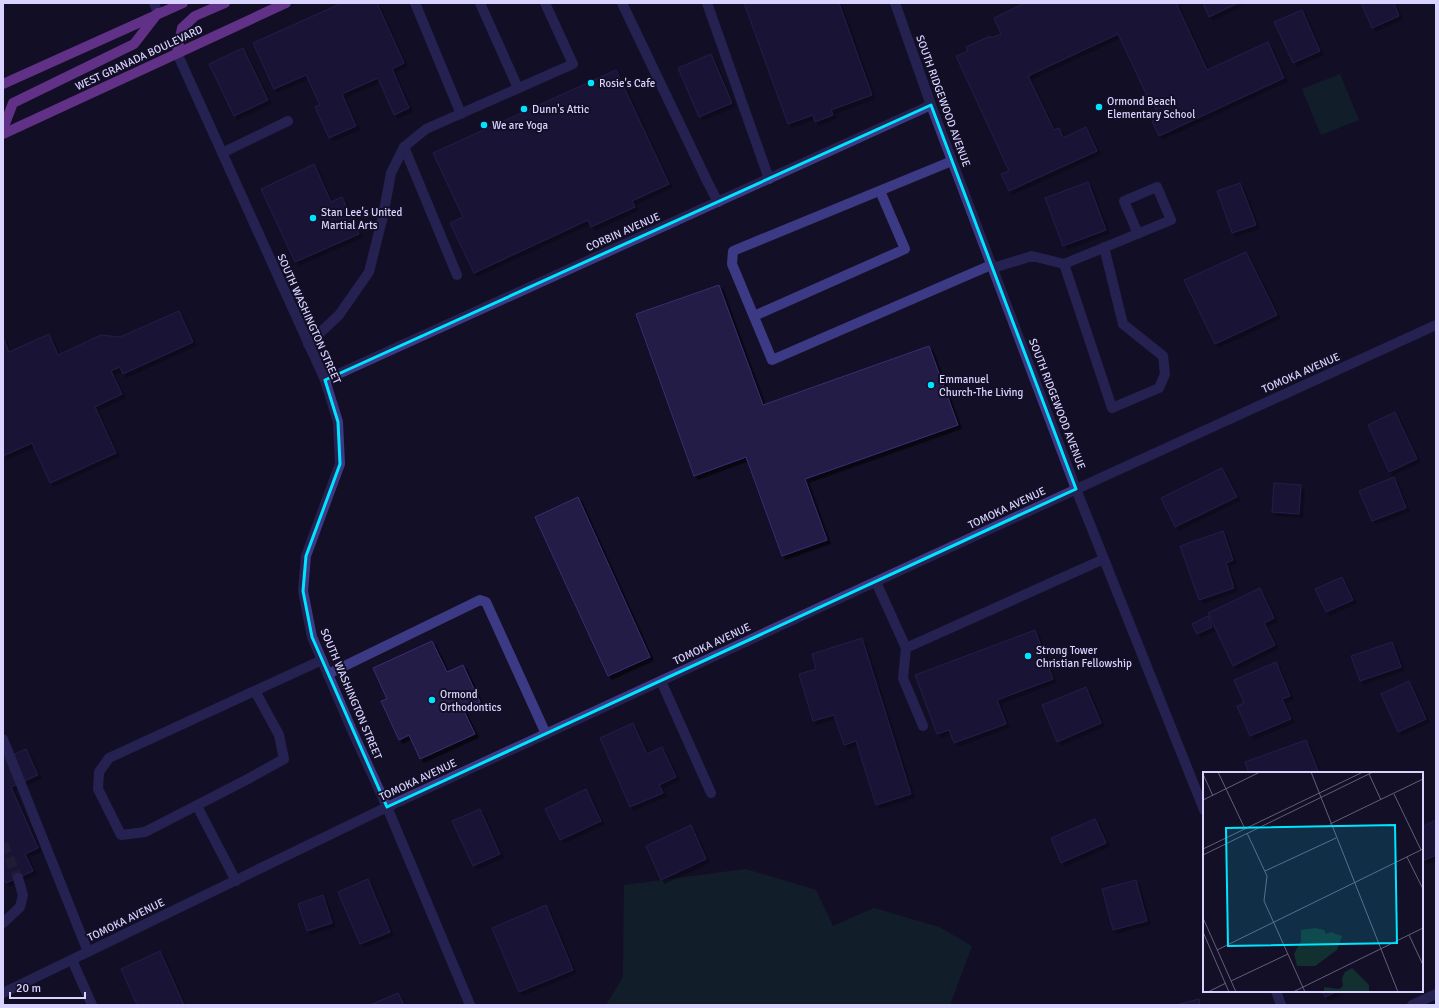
<svg xmlns="http://www.w3.org/2000/svg" width="1439" height="1008" font-family="Signika,sans-serif">
  <defs>
    <filter id="shadow"><feDropShadow dx="3.5" dy="3.5" stdDeviation="0" flood-color="#0009"/></filter>
  </defs>
  <rect width="100%" height="100%" fill="#130f26"/>
  <g fill="#12302f">
    <path d="M1340,74L1359,120L1321,135L1302,89Z"/>
    <path d="M746,869L816,890L833,926L874,908L939,927L972,946L950,1005H606L623,977L624,885Z"/>
  </g>
  <g fill="#241b47" stroke="#3b2d73" filter="url(#shadow)">
    <path d="M342,3H377L404,63L392,69L409,108L394,115L378,78L342,94L356,126L329,138L315,107L320,105L306,75L274,89L253,43Z"/>
    <path d="M744,3H839L872,95L831,110L833,115L815,122L813,115L788,124Z"/>
    <path d="M1025,3H1176L1207,70L1268,42L1284,78L1159,136L1152,121L1160,118L1150,97L1148,98L1118,34L1028,76L1054,130L1059,128L1063,138L1086,127L1097,151L1009,191L1001,174L1009,171L956,56L968,51L966,47L990,36L991,38L1001,34L994,18Z"/>
    <path d="M1203,3H1238L1209,17Z"/>
    <path d="M1361,3H1394L1399,16L1372,28Z"/>
    <path d="M1302,10L1320,51L1293,63L1274,22Z"/>
    <path d="M243,48L268,100L234,116L209,64Z"/>
    <path d="M711,54L732,103L699,117L678,68Z"/>
    <path d="M616,70L669,184L632,201L635,207L591,227L588,220L474,273L450,223L463,217L433,153Z"/>
    <path d="M314,164L331,202L342,197L359,234L295,262L261,189Z"/>
    <path d="M1088,182L1106,230L1063,246L1045,198Z"/>
    <path d="M1240,183L1256,225L1232,233L1217,191Z"/>
    <path d="M1246,252L1277,315L1215,344L1184,280Z"/>
    <path d="M719,285L763,405L929,346L958,425L805,479L827,540L782,556L746,457L694,476L636,314Z"/>
    <path d="M179,311L193,342L123,374L120,367L111,371L122,394L95,407L116,453L50,483L32,443L3,456V337L9,352L49,334L58,355L101,335L120,337Z"/>
    <path d="M1395,412L1417,459L1389,472L1368,425Z"/>
    <path d="M1222,468L1237,497L1175,527L1161,498Z"/>
    <path d="M1394,477L1406,508L1372,521L1359,491Z"/>
    <path d="M1274,483L1301,485L1299,514L1272,512Z"/>
    <path d="M578,497L650,657L608,676L535,517Z"/>
    <path d="M1223,531L1233,560L1226,563L1234,588L1199,600L1180,546Z"/>
    <path d="M1342,577L1353,600L1326,612L1315,589Z"/>
    <path d="M1260,588L1274,618L1264,623L1275,645L1233,666L1208,613Z"/>
    <path d="M1208,616L1212,627L1197,634L1192,624Z"/>
    <path d="M1035,630L1053,679L997,700L1006,724L954,743L949,730L937,734L915,675Z"/>
    <path d="M862,638L911,794L876,805L856,741L844,745L834,715L813,721L799,674L816,669L812,654Z"/>
    <path d="M432,641L447,672L463,665L480,702L463,709L475,734L420,759L409,735L399,740L381,701L387,699L373,668Z"/>
    <path d="M1392,642L1401,667L1360,681L1351,656Z"/>
    <path d="M1276,662L1290,696L1282,699L1291,719L1250,736L1237,706L1244,703L1234,680Z"/>
    <path d="M1409,681L1426,719L1398,732L1381,694Z"/>
    <path d="M1086,687L1101,723L1057,742L1042,705Z"/>
    <path d="M633,723L647,754L662,747L676,777L659,785L663,793L630,807L600,738Z"/>
    <path d="M1306,740L1319,773H1249L1245,762Z"/>
    <path d="M26,749L38,775L11,787L38,848L25,854L33,871L6,883L3,877V759Z"/>
    <path d="M586,789L601,821L560,840L545,809Z"/>
    <path d="M480,809L500,854L473,866L452,821Z"/>
    <path d="M1095,819L1106,843L1061,863L1051,838Z"/>
    <path d="M1436,820V855L1422,861V827Z"/>
    <path d="M691,825L706,859L661,880L646,846Z"/>
    <path d="M368,879L390,932L360,944L338,892Z"/>
    <path d="M1136,880L1147,921L1113,930L1102,889Z"/>
    <path d="M323,895L332,923L307,931L298,904Z"/>
    <path d="M546,905L573,970L519,992L492,928Z"/>
    <path d="M160,951L184,1005H137L121,969Z"/>
    <path d="M1322,991H1338L1325,997Z"/>
    <path d="M398,993L404,1005H370Z"/>
    <path d="M1199,999L1200,1005H1176Z"/>
  </g>
  <g fill="none" stroke-linecap="round" stroke-linejoin="round">
    <path stroke="#312d47" stroke-width="10" stroke-dasharray="10 5" stroke-linecap="butt" d="M3,844L18,878"/>
    <g stroke="#3d3a85" stroke-width="10">
      <path d="M154,3L158,13"/>
      <path d="M415,3L461,114"/>
      <path d="M480,3L518,88"/>
      <path d="M622,3L708,183L718,202"/>
      <path d="M707,3L769,179"/>
      <path d="M895,3L931,105L1076,489L1204,810"/>
      <path d="M177,53L325,380L338,422L340,464L306,556L303,591L312,637L351,728L387,807L470,1005"/>
      <path d="M404,147L457,275"/>
      <path d="M222,153L288,121"/>
      <path d="M952,161L733,251L732,264L772,360L991,265"/>
      <path d="M1064,264L1112,408L1159,388L1165,374L1163,356L1123,324L1104,247"/>
      <path d="M993,268L1032,256L1064,264L1171,220L1157,187L1124,201L1138,234"/>
      <path d="M754,316L905,249L880,191"/>
      <path d="M308,344L339,315L369,272L383,216L391,173L404,147L426,129L573,64L545,3"/>
      <path d="M325,380L931,105"/>
      <path d="M876,582L906,648L1104,559"/>
      <path d="M906,648L903,678L923,726"/>
      <path d="M328,674L480,600L486,602L546,734"/>
      <path d="M661,681L711,793"/>
      <path d="M255,691L279,735L284,759L246,780L145,832L121,835L98,789L99,772L109,758L322,660"/>
      <path d="M3,739L88,952"/>
      <path d="M197,806L236,881"/>
      <path d="M3,923L20,907L23,895L18,878"/>
      <path d="M72,960L92,1005"/>
      <path d="M1276,991L1281,1005"/>
      <path d="M3,993L387,807L1094,481L1436,325"/>
      <path d="M1412,1005L1436,994"/>
    </g>
    <g stroke="#c25bff" stroke-width="10">
      <path d="M177,53L182,28L195,16L225,3"/>
      <path d="M3,84L183,3"/>
      <path d="M3,129L13,103L134,44L158,13"/>
      <path d="M3,134L286,3"/>
    </g>
  </g>
  <path d="M0 0H1439V1008H0ZM931,105L1076,489L387,807L312,637L303,591L306,556L340,464L338,422L325,380Z" fill="#130f26" fill-opacity=".55" fill-rule="evenodd"/>
  <path fill="none" stroke="#00e5ff" stroke-width="3" stroke-linejoin="round" d="M931,105L1076,489L387,807L312,637L303,591L306,556L340,464L338,422L325,380Z"/>
  <g fill="#00e5ff" stroke="#130f26" stroke-width="1.5">
    <circle cx="591" cy="83" r="4"/>
    <circle cx="1099" cy="107" r="4"/>
    <circle cx="524" cy="109" r="4"/>
    <circle cx="484" cy="125" r="4"/>
    <circle cx="313" cy="218" r="4"/>
    <circle cx="931" cy="385" r="4"/>
    <circle cx="1028" cy="656" r="4"/>
    <circle cx="432" cy="700" r="4"/>
  </g>
  <g text-anchor="middle" dominant-baseline="central" stroke-width="4" stroke-linejoin="round" paint-order="stroke">
    <g font-size="11" fill="#d9d4ff" stroke="#130f26">
      <text transform="translate(139 58) rotate(-25)">WEST GRANADA BOULEVARD</text>
      <text transform="translate(943 101) rotate(70)">SOUTH RIDGEWOOD AVENUE</text>
      <text transform="translate(623 232) rotate(-24)">CORBIN AVENUE</text>
      <text transform="translate(309 319) rotate(66)">SOUTH WASHINGTON STREET</text>
      <text transform="translate(1301 373) rotate(-24)">TOMOKA AVENUE</text>
      <text transform="translate(1057 404) rotate(69)">SOUTH RIDGEWOOD AVENUE</text>
      <text transform="translate(1007 508) rotate(-25)">TOMOKA AVENUE</text>
      <text transform="translate(712 644) rotate(-25)">TOMOKA AVENUE</text>
      <text transform="translate(351 694) rotate(67)">SOUTH WASHINGTON STREET</text>
      <text transform="translate(418 780) rotate(-25)">TOMOKA AVENUE</text>
      <text transform="translate(126 920) rotate(-26)">TOMOKA AVENUE</text>
    </g>
    <g font-size="11" fill="#d9d4ff" stroke="#130f26" text-anchor="start">
      <text x="599" y="83">Rosie's Cafe</text>
      <text x="1107" y="101">Ormond Beach<tspan x="1107" dy="13">Elementary School</tspan></text>
      <text x="532" y="109">Dunn's Attic</text>
      <text x="492" y="125">We are Yoga</text>
      <text x="321" y="212">Stan Lee's United<tspan x="321" dy="13">Martial Arts</tspan></text>
      <text x="939" y="379">Emmanuel<tspan x="939" dy="13">Church-The Living</tspan></text>
      <text x="1036" y="650">Strong Tower<tspan x="1036" dy="13">Christian Fellowship</tspan></text>
      <text x="440" y="694">Ormond<tspan x="440" dy="13">Orthodontics</tspan></text>
    </g>
  </g>
  <g transform="translate(1203 772)">
    <rect width="220" height="220" fill="#130f26"/>
    <path d="M112,156L121,158L123,162L128,160L139,164L134,178L112,194H94L91,182L98,169V158ZM149,196L166,213V220H121V215L136,217L140,214L139,206L142,200Z" fill="#12302f"/>
    <path fill="none" stroke="#625e7d" stroke-width="1" d="M15,0L42,57M108,0L195,220M0,2L10,24M166,2L178,28M191,22L218,78M0,28L57,0M127,52L220,7M44,61L64,104L61,129L102,220M0,77L160,0M0,83L170,0M204,85L220,117M62,99L133,66M0,146L33,220M0,160L26,220M206,163L220,193M14,178L220,77M28,209L85,182M5,220L23,211M90,220L220,156"/>
    <path fill="#00e5ff" fill-opacity="0.15" stroke="#00e5ff" stroke-width="2" d="M192,53L194,171L25,174L23,56Z"/>
    <rect width="220" height="220" fill="none" stroke="#d9d4ff" stroke-width="2"/>
  </g>
  <rect width="1439" height="1008" fill="none" stroke="#d9d4ff" stroke-width="8"/>
  <path d="M10 992v6h75v-6" fill="none" stroke="#d9d4ff" stroke-width="2"/>
  <text x="16" y="992" font-size="12" fill="#d9d4ff" stroke="#130f26" stroke-width="3" paint-order="stroke">20 m</text>
</svg>
